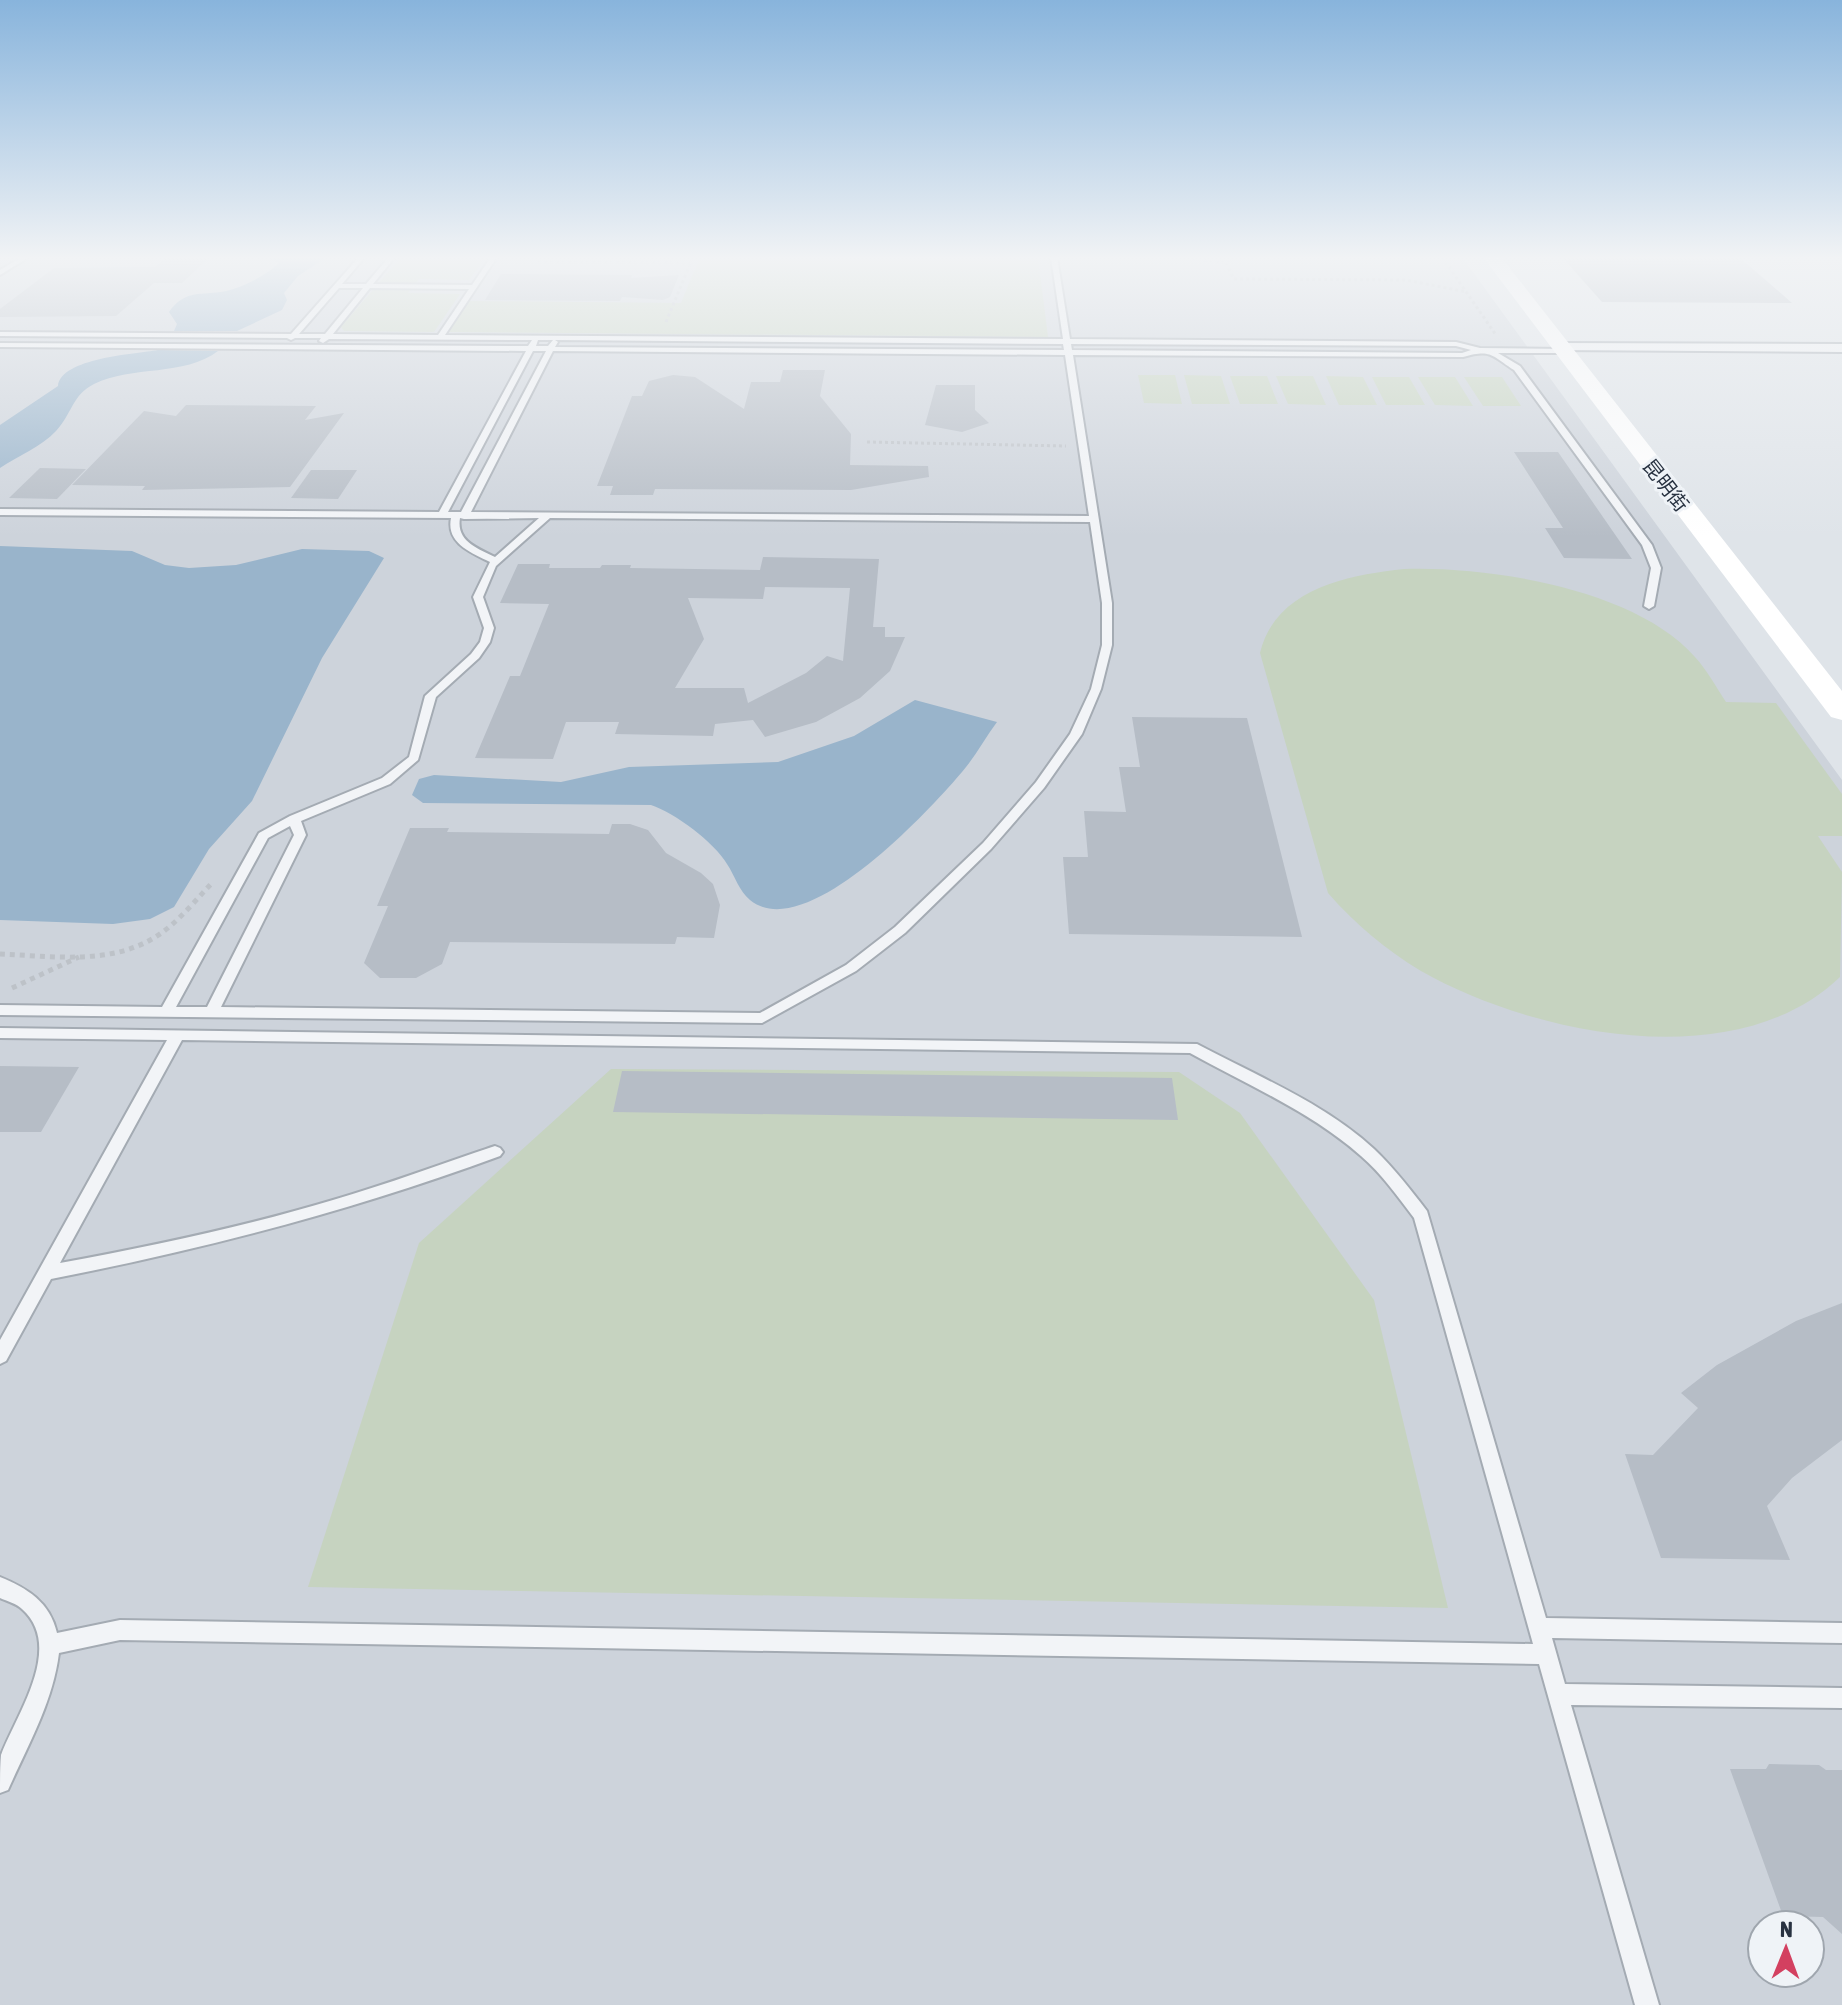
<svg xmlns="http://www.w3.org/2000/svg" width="1842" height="2005" font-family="'Asap Condensed','Noto Sans SC',sans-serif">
  <rect width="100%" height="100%" fill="#dfe4e9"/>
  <path fill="#cdd3db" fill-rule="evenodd" d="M0,257H1462L1842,780V2005H0ZM1762,1925H1810V1973H1762Z"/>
  <g fill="#c6d3c0">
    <path d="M401,257H486L469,280L419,279L408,293L460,294L434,332L344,331L341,327Z"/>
    <path d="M700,257H1038L1048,337L448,332L469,301L681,303Z"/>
    <path d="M1138,375H1175L1182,404L1144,403Z"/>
    <path d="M1184,375L1221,376L1230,404H1192Z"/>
    <path d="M1230,376H1267L1278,404H1240Z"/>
    <path d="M1276,376H1313L1326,405L1288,404Z"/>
    <path d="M1326,376L1363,377L1377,405H1339Z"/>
    <path d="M1372,377H1409L1425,405H1386Z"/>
    <path d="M1418,377H1455L1473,406L1435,405Z"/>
    <path d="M1464,377H1502L1521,406H1483Z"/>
    <path d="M1404,569C1489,566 1636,589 1695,657C1707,670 1716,687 1726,702L1776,703L1842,794V836H1818L1842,872L1840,977C1736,1077 1534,1035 1421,971C1386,950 1355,924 1328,893L1260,653C1275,589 1348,575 1404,569Z"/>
    <path d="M611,1069L1179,1072L1240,1113L1374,1300L1448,1608L308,1587L419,1243Z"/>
  </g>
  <g fill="#99b4cb">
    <path d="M266,257H327L298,276L284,293L287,300L282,310L237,331H174L177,324L169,312C184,291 197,295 221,292C239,289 266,276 279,263Z"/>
    <path d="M158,350L218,351C184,377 132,365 94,384C72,395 72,414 56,431C42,446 18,456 0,468V425L58,386C61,358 135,354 158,350Z"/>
    <path d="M0,546L132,551L165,565L189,568L236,565L302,549L369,551L384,558L322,658L252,801L209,849L174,907L150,919L113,924L0,920Z"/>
    <path d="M915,700L997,722C985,738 975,757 962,772C929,811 805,945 750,900C739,891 735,876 727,864C714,842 675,813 651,805L423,803L412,795L419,779L434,775L561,782L629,767L778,762L854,736Z"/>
  </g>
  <g fill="#b6bdc6" fill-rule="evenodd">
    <path d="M167,257H210L182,283H154L116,316L0,317V309L54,268L155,267Z"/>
    <path d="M1562,257H1739L1792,303L1602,302Z"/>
    <path d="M501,274L632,275L631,278L679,275L670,297L663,300L622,297L620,301L485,300Z"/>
    <path d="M783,370H825L820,396L851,434L850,465L928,466L929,477L851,490L655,489L653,495H610L613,486H597L632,396H642L649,381L673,375L695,377L744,409L751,382H780Z"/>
    <path d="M936,385H975V410L989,423L962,432L925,425Z"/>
    <path d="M186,405L316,406L305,420L344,413L290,487L142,490L145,486L72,485L144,411L176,416Z"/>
    <path d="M1514,452H1558L1632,559L1564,558L1545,528H1563Z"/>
    <path d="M40,468L86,469L57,499L9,498Z"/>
    <path d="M311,470H357L338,499L291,498Z"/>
    <path d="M763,557L879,559L873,627H885V637H905L890,671L860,698L816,722L765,737L753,720L715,724L713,736L615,734L619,722H566L553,759L475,758L510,676H520L549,604L500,603L518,564H550L549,568H600L602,565H631L630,568L760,570ZM765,587L850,588L843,661L827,656L806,673L748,703L744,688H675L704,639L688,598L763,599Z"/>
    <path d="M1132,717L1247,718L1302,937L1069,934L1063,857H1088L1084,811L1126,812L1119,767H1140Z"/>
    <path d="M612,824H630L648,830L666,853L701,873L713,884L720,905L714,938L677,937L675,944L450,942L442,964L416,978H380L364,963L388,906H377L410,828H449L447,832L609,834Z"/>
    <path d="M0,1066L79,1067L41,1132H0Z"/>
    <path d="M622,1071L1172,1078L1178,1120L613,1112Z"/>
    <path d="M1842,1303V1440L1792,1478L1767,1506L1790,1560L1661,1558L1625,1454L1653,1455L1698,1408L1681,1393L1717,1365L1796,1321Z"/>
    <path d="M1769,1764L1819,1765L1826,1770H1842V1934L1823,1917L1783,1916L1730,1769H1766Z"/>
  </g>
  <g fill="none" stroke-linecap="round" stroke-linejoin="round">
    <g stroke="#a4abb3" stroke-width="4">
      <g id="lane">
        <path d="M22,257H29L0,275V270Z"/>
        <path d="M359,257H365L342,284H366L389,257H395L373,284L472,285L491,257H497L445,335L1063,339L1051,257H1057L1070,339L1456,342L1480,348L1565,349L1566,351L1562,353H1498L1520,366L1652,545L1661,568L1654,606L1649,609L1644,606L1651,568L1642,545L1514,370C1491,355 1491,349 1463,357L1073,355L1112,603V645L1101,689L1082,734L1044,788L991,849L905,933L856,971L762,1023L0,1015V1005L162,1007L259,833L290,816L382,778L409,757L425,696L471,654L480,642L484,628L473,597L490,562C470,552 446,543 451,518L0,515V509L439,512L526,351L0,347V343L528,346L532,340L329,339L323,343L319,341L321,338H295L291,340L287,338L0,336V332L291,334ZM339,288H363L325,334H299ZM370,288L469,289L438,335L333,334ZM538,340H553L548,346H536ZM555,340L1063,344L1064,350L555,347L558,342ZM1071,344L1456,346L1471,350L1462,353L1072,350ZM533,351H546L461,512H448ZM553,351L1065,355L1089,516L471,512ZM460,518L464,519L539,518L495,557C477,548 456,541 460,518ZM550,518L1090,522L1102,603V645L1091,689L1070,734L1036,782L983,843L895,927L846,965L760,1013L221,1007L306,835L301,821L390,784L418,760L436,697L479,658L490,642L494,628L483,597L496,566ZM290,826L294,835L207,1007H176L268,838Z"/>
        <path d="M0,1028L1197,1044C1257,1076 1324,1103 1374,1149C1394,1168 1411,1190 1427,1211L1546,1618L1842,1623V1643L1552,1638L1565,1684L1842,1688V1708L1571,1705L1659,2005H1635L1539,1664L120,1640L59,1653C53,1702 28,1745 8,1790L0,1793C0,1781 0,1766 1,1755C16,1715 65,1647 22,1609C17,1604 7,1601 0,1598V1577C27,1588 50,1602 57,1633L120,1620L1533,1644L1414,1218C1398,1197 1382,1174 1361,1156C1311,1112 1248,1085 1190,1053L182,1040L60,1263C152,1246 243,1227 333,1200C388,1184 441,1164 495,1146L500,1148L503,1152L500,1156C354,1210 205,1249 51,1279L6,1361L0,1364V1340L167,1040L0,1038Z"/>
      </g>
    </g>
    <g stroke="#a4abb3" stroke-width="4">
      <path id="street" d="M1558,343L1842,344V352L1553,350V344Z"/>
    </g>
    <g stroke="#bdc2c8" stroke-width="3" stroke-dasharray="3 3" stroke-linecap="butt">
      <path d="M1174,257L1226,263L1233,257"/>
      <path d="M1442,257L1496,335"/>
      <path d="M538,262L690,263"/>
      <path d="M1226,263L1234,279L1406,280L1467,292"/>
      <path d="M666,322L693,257"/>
      <path d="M867,442L1066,446"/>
    </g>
    <g stroke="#bdc2c8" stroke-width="5" stroke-dasharray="5 5" stroke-linecap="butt">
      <path d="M0,954C50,956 107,965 152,939C175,926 193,903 211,884"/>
      <path d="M12,988L79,957"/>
    </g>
    <use href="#lane" fill="#f2f4f7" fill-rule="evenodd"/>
    <use href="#street" fill="#f2f4f7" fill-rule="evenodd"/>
    <path fill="#fff" fill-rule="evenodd" d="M1483,257H1501L1842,691V720L1831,717Z"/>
  </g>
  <linearGradient id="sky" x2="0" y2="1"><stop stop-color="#88b4dc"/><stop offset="0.48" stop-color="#f1f3f5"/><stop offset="1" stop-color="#f1f3f5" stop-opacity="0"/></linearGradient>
  <rect width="1842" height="537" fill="url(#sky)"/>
  <g text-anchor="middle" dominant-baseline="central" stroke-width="6" stroke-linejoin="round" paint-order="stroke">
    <g font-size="20" fill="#283241" stroke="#eff3f7">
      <text transform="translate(1666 485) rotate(52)">昆明街</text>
    </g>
  </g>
  <g transform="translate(1786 1949) rotate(1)"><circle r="38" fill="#eff3f7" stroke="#9fa6ae" stroke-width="2"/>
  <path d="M0-6L14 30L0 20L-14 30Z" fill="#d34060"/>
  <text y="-12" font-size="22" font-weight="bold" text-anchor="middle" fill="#283241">N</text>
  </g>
</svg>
